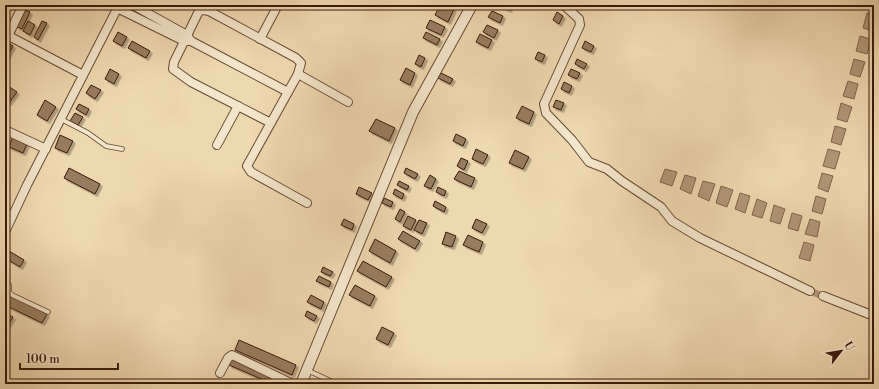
<svg xmlns="http://www.w3.org/2000/svg" width="879" height="389" font-family="'Libre Bodoni',serif">
  <defs>
    <filter id="shadow"><feDropShadow dx="2.5" dy="2.5" stdDeviation="0" flood-color="#0004"/></filter>
  </defs>
  <rect width="100%" height="100%" fill="#eed8b0"/>
  <filter id="stains"><feTurbulence type="fractalNoise" baseFrequency=".005" numOctaves="4"/><feColorMatrix values="0 0 0 0 .2 0 0 0 0 .09 0 0 0 0 .02 0 0 0 .5 -.17"/></filter>
  <radialGradient id="worn" r=".72"><stop offset=".6" stop-color="#630" stop-opacity="0"/><stop offset="1" stop-color="#630" stop-opacity=".3"/></radialGradient>
  <g fill="#b09778" stroke="#80654d">
    <path d="M867,13L874,15L873,31L863,28Z"/>
    <path d="M860,36L871,39L867,54L856,51Z"/>
    <path d="M854,59L865,62L860,77L850,74Z"/>
    <path d="M848,81L858,84L854,99L843,96Z"/>
    <path d="M841,103L852,107L847,122L837,119Z"/>
    <path d="M835,126L846,129L841,145L831,142Z"/>
    <path d="M828,149L840,152L835,169L823,166Z"/>
    <path d="M665,169L677,172L672,186L660,182Z"/>
    <path d="M822,173L833,176L828,192L818,188Z"/>
    <path d="M685,175L696,178L691,194L680,189Z"/>
    <path d="M703,181L715,184L709,201L698,196Z"/>
    <path d="M721,186L733,190L727,207L716,203Z"/>
    <path d="M740,193L750,196L745,213L735,209Z"/>
    <path d="M816,196L826,199L822,214L812,211Z"/>
    <path d="M757,199L767,203L762,218L752,215Z"/>
    <path d="M774,205L785,209L780,224L770,221Z"/>
    <path d="M792,213L802,216L798,231L788,228Z"/>
    <path d="M810,219L820,222L817,237L805,234Z"/>
    <path d="M804,242L814,245L810,261L799,258Z"/>
  </g>
  <g fill="none" stroke-linecap="round" stroke-linejoin="round">
    <path stroke="#b09778" stroke-width="7" d="M810,291L823,296"/>
  </g>
  <g fill="#977d61" stroke="#381a0c" filter="url(#shadow)">
    <path d="M440,5H447L454,9L448,22L435,15Z"/>
    <path d="M498,5H511L509,10Z"/>
    <path d="M25,10L30,12L22,29L17,27Z"/>
    <path d="M492,11L503,16L500,23L488,17Z"/>
    <path d="M557,12L563,16L559,24L553,20Z"/>
    <path d="M430,20L445,27L441,35L426,28Z"/>
    <path d="M28,21L35,25L30,35L23,31Z"/>
    <path d="M42,21L47,23L38,40L34,37Z"/>
    <path d="M487,25L498,30L494,38L483,32Z"/>
    <path d="M118,32L127,37L122,46L113,41Z"/>
    <path d="M426,32L440,39L437,45L423,38Z"/>
    <path d="M480,34L492,40L488,48L476,42Z"/>
    <path d="M132,41L150,51L146,58L128,48Z"/>
    <path d="M585,41L594,46L591,52L582,48Z"/>
    <path d="M6,42L13,46L7,57L5,56Z"/>
    <path d="M538,52L545,55L542,62L535,59Z"/>
    <path d="M419,55L425,58L421,67L415,64Z"/>
    <path d="M577,59L587,64L584,69L575,64Z"/>
    <path d="M406,68L415,73L410,85L400,80Z"/>
    <path d="M110,69L119,74L114,84L105,79Z"/>
    <path d="M571,69L580,73L577,79L568,75Z"/>
    <path d="M441,73L453,79L450,84L438,78Z"/>
    <path d="M564,82L572,86L569,93L561,89Z"/>
    <path d="M5,84L17,92L9,103L5,100Z"/>
    <path d="M91,85L101,90L95,99L86,93Z"/>
    <path d="M45,100L56,107L47,121L37,115Z"/>
    <path d="M556,100L564,103L561,110L553,107Z"/>
    <path d="M79,104L89,109L86,115L76,109Z"/>
    <path d="M522,106L534,112L529,124L516,118Z"/>
    <path d="M75,113L83,117L78,125L70,121Z"/>
    <path d="M376,119L395,128L389,141L369,131Z"/>
    <path d="M456,134L466,139L463,146L453,141Z"/>
    <path d="M60,135L73,141L67,153L55,148Z"/>
    <path d="M13,136L28,142L23,153L9,147Z"/>
    <path d="M476,149L488,155L483,164L472,159Z"/>
    <path d="M515,150L529,157L523,169L509,163Z"/>
    <path d="M461,158L468,161L464,170L457,166Z"/>
    <path d="M69,168L100,184L95,194L64,178Z"/>
    <path d="M406,168L418,174L415,179L404,173Z"/>
    <path d="M459,171L475,178L471,187L454,179Z"/>
    <path d="M430,175L436,179L431,189L424,186Z"/>
    <path d="M399,181L409,186L407,190L397,185Z"/>
    <path d="M359,187L372,193L368,200L356,194Z"/>
    <path d="M438,187L446,191L444,196L436,192Z"/>
    <path d="M395,189L404,194L402,199L393,194Z"/>
    <path d="M384,198L393,202L391,207L382,203Z"/>
    <path d="M435,201L446,207L444,212L433,206Z"/>
    <path d="M400,209L405,212L400,222L395,219Z"/>
    <path d="M408,216L416,220L411,230L403,226Z"/>
    <path d="M344,219L354,224L352,230L341,225Z"/>
    <path d="M476,219L487,224L482,233L472,228Z"/>
    <path d="M419,220L427,223L422,234L414,230Z"/>
    <path d="M403,231L420,241L415,249L398,239Z"/>
    <path d="M446,232L456,236L452,247L442,244Z"/>
    <path d="M468,235L483,242L479,252L463,245Z"/>
    <path d="M375,239L396,251L390,263L369,251Z"/>
    <path d="M9,251L24,260L20,267L5,258Z"/>
    <path d="M363,261L392,277L386,287L357,271Z"/>
    <path d="M323,267L333,272L330,276L321,272Z"/>
    <path d="M319,276L331,282L329,287L316,281Z"/>
    <path d="M355,285L375,296L370,306L349,295Z"/>
    <path d="M5,293L47,314L42,323L5,305Z"/>
    <path d="M311,295L324,302L321,309L307,302Z"/>
    <path d="M307,311L317,316L314,321L305,316Z"/>
    <path d="M5,313L13,317L5,330Z"/>
    <path d="M382,327L394,333L388,345L376,339Z"/>
    <path d="M239,340L296,365L292,375L235,350Z"/>
    <path d="M232,360L283,381L282,384H273L229,365Z"/>
  </g>
  <g fill="none" stroke-linecap="round" stroke-linejoin="round">
    <g stroke="#664a35" stroke-width="5.5">
      <g id="service">
        <path d="M61,119L88,133L106,146L122,149"/>
        <path d="M5,282L9,285V292L12,295L48,312"/>
        <path d="M307,370L337,384"/>
      </g>
    </g>
    <g stroke="#664a35" stroke-width="10">
      <g id="minor">
        <path d="M564,5L579,19L580,25L544,104L546,113L572,140L589,162L607,169L622,181L661,207L672,221L700,238L810,291"/>
        <path d="M117,8L184,41H191L187,35L133,5"/>
        <path d="M5,34L83,75"/>
        <path d="M8,36L23,5"/>
        <path d="M260,39L278,5"/>
        <path d="M191,41L288,92"/>
        <path d="M298,74L348,102"/>
        <path d="M271,123L191,82L173,69L174,62L199,11L203,10L209,11L296,58L301,63L298,74L247,166L251,172L307,203"/>
        <path d="M5,130L46,149"/>
        <path d="M217,145L238,106"/>
        <path d="M5,232L27,185L119,5"/>
        <path d="M823,296L874,316"/>
        <path d="M220,373L228,358L232,355L293,384"/>
      </g>
    </g>
    <g stroke="#664a35" stroke-width="12">
      <path id="tertiary" d="M301,384L413,112L472,5"/>
    </g>
    <use href="#service" stroke="#f4e6cc" stroke-width="4"/>
    <use href="#minor" stroke="#f4e6cc" stroke-width="8"/>
    <use href="#tertiary" stroke="#f4e6cc" stroke-width="10"/>
  </g>
  <rect width="879" height="389" fill="none" stroke="#eed8b0" stroke-width="20"/>
  <rect x="6" y="6" width="867" height="377" fill="none" stroke="#381a0c" stroke-width="2"/>
  <rect x="10" y="10" width="859" height="369" fill="none" stroke="#381a0c"/>
  <g transform="translate(841 351) rotate(59)" stroke="#f4e6cc" stroke-width="3" paint-order="stroke">
  <path d="M0-3L7 15L0 10L-7 15Z" fill="#381a0c"/>
  <text y="-6" font-size="11" font-weight="bold" text-anchor="middle" fill="#381a0c">U</text>
  </g>
  <path d="M20 363v6h98v-6" fill="none" stroke="#381a0c" stroke-width="2"/>
  <text x="26" y="363" font-size="12" fill="#381a0c" stroke="#f4e6cc" stroke-width="3" paint-order="stroke">100 m</text>
  <rect width="100%" height="100%" filter="url(#stains)"/>
  <rect width="100%" height="100%" fill="url(#worn)"/>
</svg>
